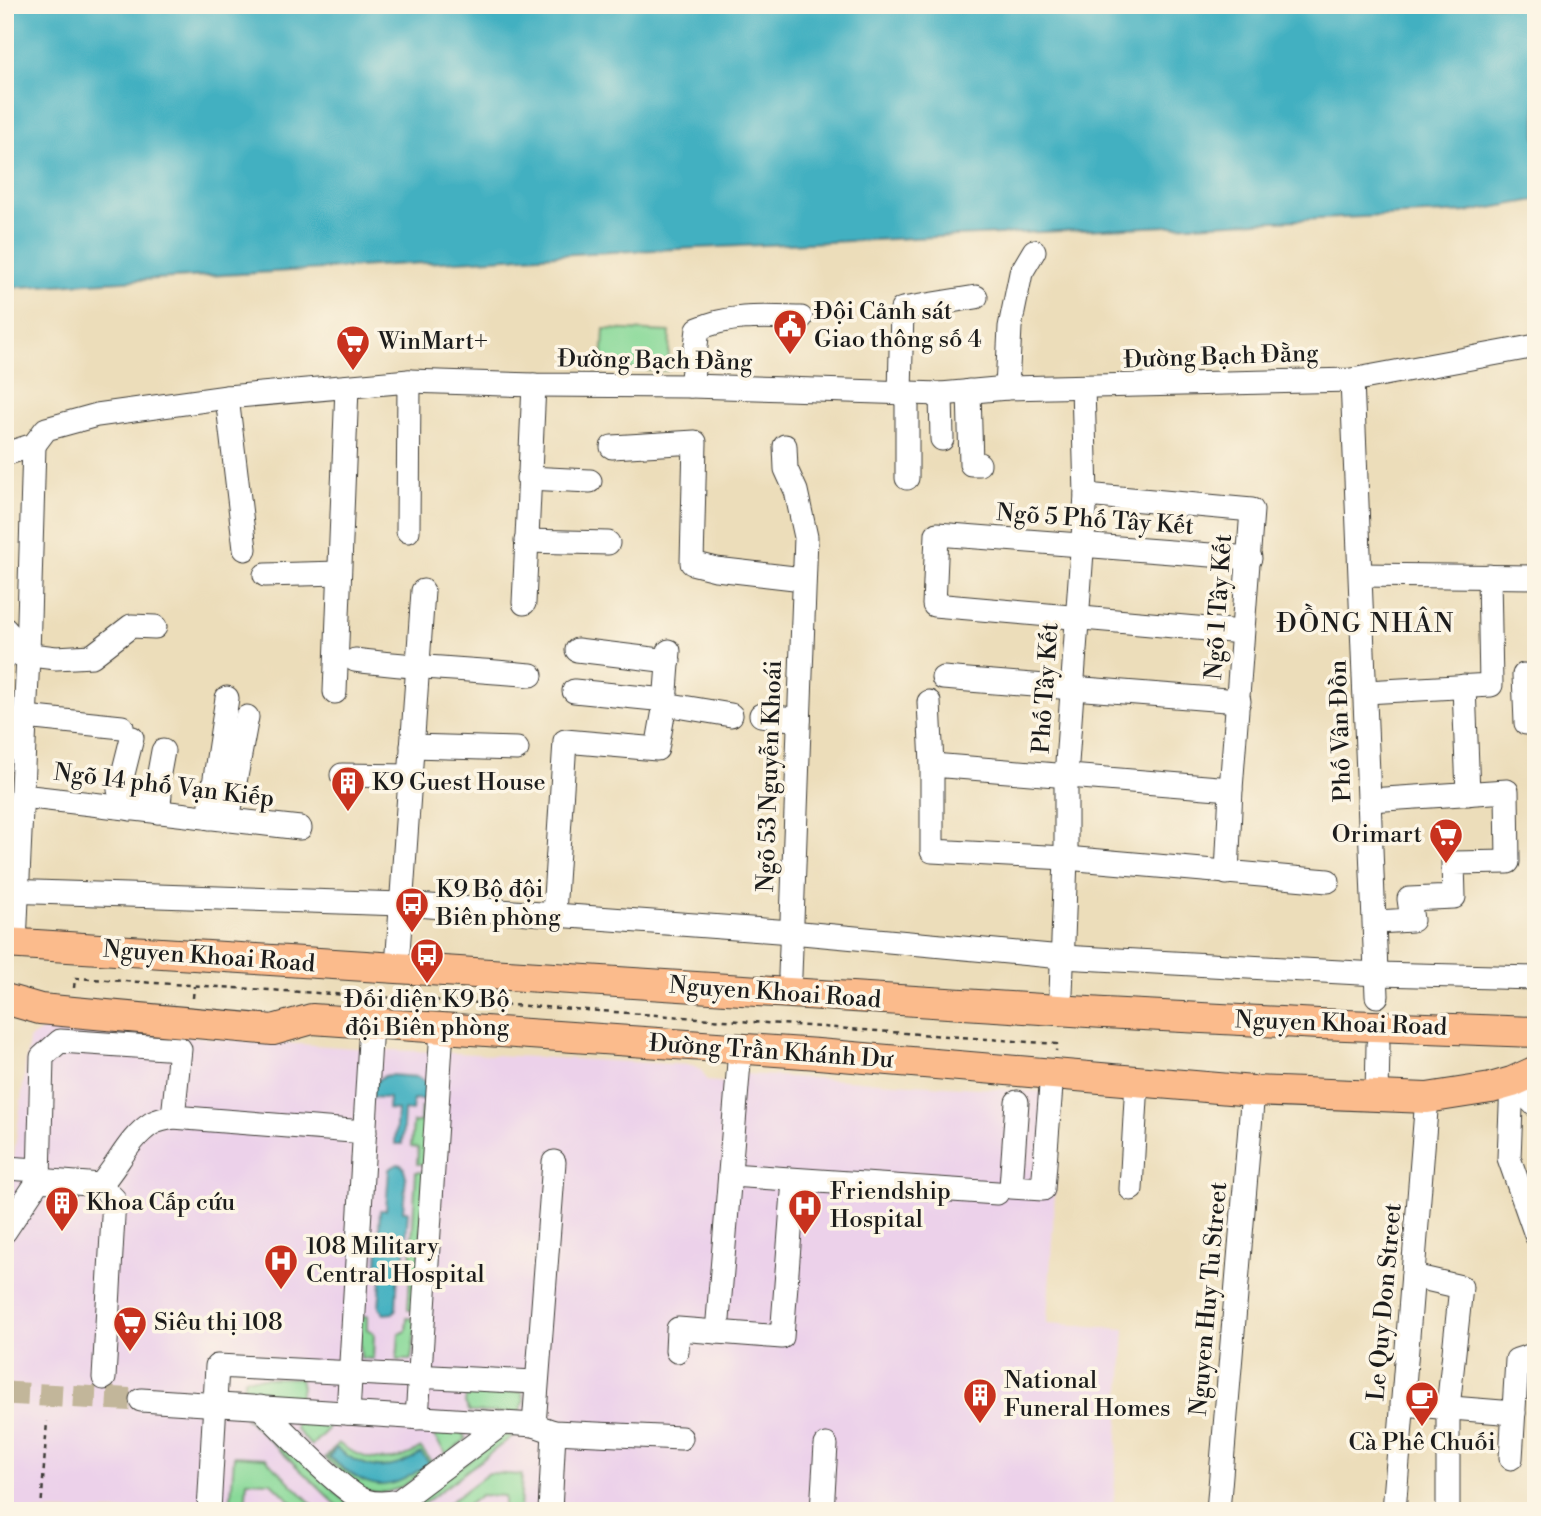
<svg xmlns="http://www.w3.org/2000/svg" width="1541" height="1516" font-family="'Libre Bodoni',serif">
  <rect width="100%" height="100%" fill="#fcf5e5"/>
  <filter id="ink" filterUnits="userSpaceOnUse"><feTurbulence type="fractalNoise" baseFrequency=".0143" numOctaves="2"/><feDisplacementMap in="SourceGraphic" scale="14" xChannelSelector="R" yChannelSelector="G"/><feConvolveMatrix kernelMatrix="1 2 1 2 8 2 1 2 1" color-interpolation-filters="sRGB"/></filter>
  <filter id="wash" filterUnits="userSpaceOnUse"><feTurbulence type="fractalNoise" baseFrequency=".00686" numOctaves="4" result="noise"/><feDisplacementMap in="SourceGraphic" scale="28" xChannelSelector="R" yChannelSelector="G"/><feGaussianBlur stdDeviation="1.57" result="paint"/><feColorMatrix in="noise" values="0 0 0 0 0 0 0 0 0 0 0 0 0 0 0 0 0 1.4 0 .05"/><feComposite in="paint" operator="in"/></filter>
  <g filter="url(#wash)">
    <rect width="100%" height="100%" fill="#ecddba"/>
    <path fill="#ecd1ea" d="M50,1026L354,1048L690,1065L702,1071L707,1081L737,1084L745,1074L1061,1093L1047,1323L1125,1329L1113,1511H5V1196L10,1188L29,1039Z"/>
    <g fill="#89d999" stroke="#527a5a" stroke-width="2" fill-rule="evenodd">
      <path d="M604,329L670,332L668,371L602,368Z"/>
      <path d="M421,1107L428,1108L425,1164H417L418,1148L411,1147L413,1122H420Z"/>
      <path d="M416,1172H425L417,1310H408Z"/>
      <path d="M358,1316H367V1329L374,1333L373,1359L361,1358Z"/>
      <path d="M407,1318L417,1319L411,1360H397L399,1334L406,1331Z"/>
      <path d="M245,1378H300L302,1388L298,1400L248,1398L243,1389Z"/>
      <path d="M471,1388L522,1392L524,1401L519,1413L470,1412L465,1403L467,1391Z"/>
      <path d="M246,1418L260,1421L350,1506L343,1511Z"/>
      <path d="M300,1421L326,1423L328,1429L311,1446L295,1428L297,1422Z"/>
      <path d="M436,1430L462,1431L466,1439L447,1455L433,1435Z"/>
      <path d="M502,1435H514L414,1511H403Z"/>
      <path d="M338,1443C363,1462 394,1466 421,1448L434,1465C413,1480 386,1504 359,1487C347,1479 336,1468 325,1458ZM336,1448C358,1465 384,1474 409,1461L378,1484L345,1471L329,1457Z"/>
      <path d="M234,1456L265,1458L319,1511H301L271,1482L247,1481L245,1511H230Z"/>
      <path d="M489,1473L522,1475L520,1511H504V1496L481,1495L460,1511H438Z"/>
    </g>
    <g fill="#43b0c1" stroke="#30666e" stroke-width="2">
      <path d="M5,5H1536V200L1468,212L591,253L5,288Z"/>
      <path d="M390,1075L418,1077L427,1084L429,1100L413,1099L412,1111L404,1110L402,1144H395L397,1110L388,1109L389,1098L371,1097C374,1085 376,1076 390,1075Z"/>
      <path d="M398,1164L403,1166L406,1176L403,1211H408L404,1270H398L396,1309L393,1313L384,1314L379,1308L382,1269L377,1268L380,1210H386L389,1169Z"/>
      <path d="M336,1448C366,1471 389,1474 421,1453L429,1463C385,1496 369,1490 329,1457Z"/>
    </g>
  </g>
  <g filter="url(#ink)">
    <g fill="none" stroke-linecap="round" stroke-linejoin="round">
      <path stroke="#c2b69a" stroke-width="23" stroke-dasharray="23 11" stroke-linecap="butt" d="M5,1393L141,1400"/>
      <g stroke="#3b3934" stroke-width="25">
        <g id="minor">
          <path d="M1352,380L1377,996"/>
          <path d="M691,386L698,329C732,314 765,317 801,318"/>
          <path d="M1007,388L1010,327L1021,273L1034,251"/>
          <path d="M969,391L971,464H979"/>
          <path d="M900,394L902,309L976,297"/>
          <path d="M907,394V478"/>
          <path d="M941,394L942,439"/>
          <path d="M227,397L245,549"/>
          <path d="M785,446L786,469L796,491L806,537L790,975"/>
          <path d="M612,447L695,442L692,563L716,569L803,579"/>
          <path d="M5,454L34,445L46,429L97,415L227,397L409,381L534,385L691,386L941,394L1007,388L1352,380L1536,346"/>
          <path d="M528,478L590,481"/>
          <path d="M1086,495L1252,510L1231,789L1227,873"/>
          <path d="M408,531L409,381"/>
          <path d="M526,541L608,543"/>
          <path d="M265,575L339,573"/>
          <path d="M1361,575L1536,577"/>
          <path d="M524,603L534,385"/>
          <path d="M5,629L28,655"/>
          <path d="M1242,632L934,605L937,534L1250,558"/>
          <path d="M577,650L669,661"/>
          <path d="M5,657L14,653L56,658L92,656L131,626L155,627"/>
          <path d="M355,660C413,668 472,669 531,675"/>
          <path d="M1524,675L1526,723"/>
          <path d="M943,678L1239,701"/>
          <path d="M1464,686L1468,794"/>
          <path d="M574,691L665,700"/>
          <path d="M335,692L347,387"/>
          <path d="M1366,692L1491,685L1489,576"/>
          <path d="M929,702L932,765"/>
          <path d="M665,704L731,715"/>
          <path d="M761,715L799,720"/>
          <path d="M25,717L122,727"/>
          <path d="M412,746L517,749"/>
          <path d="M342,775L410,776"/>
          <path d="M1231,789L932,765V851L1066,858L1328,881"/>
          <path d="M22,796L300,828"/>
          <path d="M1370,800L1507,791L1508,862L1453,863L1454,897L1409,899L1412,920L1376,922"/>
          <path d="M131,809L133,793L119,790L132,738"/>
          <path d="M158,812L160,795H155L163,751"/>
          <path d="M209,818L227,698"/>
          <path d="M228,820L247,717"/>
          <path d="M5,891L402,904L791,932L1062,957L1378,974L1536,978"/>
          <path d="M554,913L565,741L657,749L665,704L669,651"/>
          <path d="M15,944L28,655L34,445"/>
          <path d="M398,952L423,591"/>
          <path d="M1061,994L1066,858V777L1086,495L1083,387"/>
          <path d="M1512,1082L1509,1158L1536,1235"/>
          <path d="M1512,1082L1536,1106"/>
          <path d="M1377,1096L1378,1045"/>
          <path d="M1017,1102L1011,1187L1043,1189L1052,1073"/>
          <path d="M5,1168L39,1170"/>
          <path d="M730,1175L997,1193"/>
          <path d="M39,1180L100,1185C118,1166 128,1139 151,1124C157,1120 166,1119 173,1117"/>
          <path d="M100,1185L114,1199L104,1378"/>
          <path d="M1131,1189L1137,1081"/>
          <path d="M5,1231L39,1180L42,1057L60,1041L180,1049L173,1117L365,1132"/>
          <path d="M1413,1276L1461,1287L1448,1408V1511"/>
          <path d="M717,1332L740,1050"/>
          <path d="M677,1351L678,1329L782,1337L794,1180"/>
          <path d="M141,1400L534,1425L554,1432L681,1438"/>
          <path d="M1402,1404L1514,1413"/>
          <path d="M260,1407C279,1426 345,1495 366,1501C376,1504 389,1503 399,1501L503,1423"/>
          <path d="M348,1413L371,1024"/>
          <path d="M417,1418L442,1029"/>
          <path d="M534,1425L554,1162"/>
          <path d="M1511,1458L1517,1360L1536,1354"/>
          <path d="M209,1511L217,1366L535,1382"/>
          <path d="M550,1511L554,1432"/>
          <path d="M822,1511L826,1445"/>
          <path d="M1218,1511L1253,1091"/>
          <path d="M1394,1511L1427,1098"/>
        </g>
      </g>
      <g stroke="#3b3934" stroke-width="32">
        <g id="major">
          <path d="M5,943L1104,1013L1319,1024L1536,1032"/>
          <path d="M5,999L40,1009L273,1030L312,1019L818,1054L1253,1091L1427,1098L1491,1088L1512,1082L1536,1071"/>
        </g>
      </g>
      <g stroke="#3b3934" stroke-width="2.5" stroke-dasharray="5 5" stroke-linecap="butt">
        <path d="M74,988L75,978L559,1008L1057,1044L1056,1051"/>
        <path d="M193,998L194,986"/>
        <path d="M41,1511L47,1421"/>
      </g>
      <use href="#minor" stroke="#fff" stroke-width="23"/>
      <use href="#major" stroke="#fbbb8c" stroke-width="30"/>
    </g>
  </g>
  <defs>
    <g id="civic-pin" transform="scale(1.75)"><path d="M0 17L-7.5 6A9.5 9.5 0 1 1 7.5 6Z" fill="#c8321e" stroke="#fcf5e5"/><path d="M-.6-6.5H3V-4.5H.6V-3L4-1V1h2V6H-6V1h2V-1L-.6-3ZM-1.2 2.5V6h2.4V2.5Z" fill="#fff"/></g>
    <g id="supermarket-pin" transform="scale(1.75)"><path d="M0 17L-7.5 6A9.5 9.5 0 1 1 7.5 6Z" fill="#c8321e" stroke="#fcf5e5"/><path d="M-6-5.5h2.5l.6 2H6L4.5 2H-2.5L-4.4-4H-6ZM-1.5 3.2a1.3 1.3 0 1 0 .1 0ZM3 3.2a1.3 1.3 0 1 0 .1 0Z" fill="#fff"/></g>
    <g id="building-pin" transform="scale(1.75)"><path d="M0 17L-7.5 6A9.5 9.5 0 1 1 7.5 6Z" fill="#c8321e" stroke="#fcf5e5"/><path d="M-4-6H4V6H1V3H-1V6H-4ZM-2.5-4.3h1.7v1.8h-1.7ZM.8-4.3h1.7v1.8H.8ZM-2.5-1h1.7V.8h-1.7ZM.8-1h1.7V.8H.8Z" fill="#fff"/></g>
    <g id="bus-pin" transform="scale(1.75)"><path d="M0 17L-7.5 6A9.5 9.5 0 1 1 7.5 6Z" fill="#c8321e" stroke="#fcf5e5"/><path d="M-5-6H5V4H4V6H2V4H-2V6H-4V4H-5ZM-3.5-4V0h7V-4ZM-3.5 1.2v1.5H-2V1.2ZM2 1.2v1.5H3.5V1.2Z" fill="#fff"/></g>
    <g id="hospital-pin" transform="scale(1.75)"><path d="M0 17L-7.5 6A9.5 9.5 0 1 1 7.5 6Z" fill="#c8321e" stroke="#fcf5e5"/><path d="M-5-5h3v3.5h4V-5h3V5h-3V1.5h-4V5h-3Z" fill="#fff"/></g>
    <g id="cafe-pin" transform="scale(1.75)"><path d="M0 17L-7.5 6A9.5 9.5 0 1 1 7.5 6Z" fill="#c8321e" stroke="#fcf5e5"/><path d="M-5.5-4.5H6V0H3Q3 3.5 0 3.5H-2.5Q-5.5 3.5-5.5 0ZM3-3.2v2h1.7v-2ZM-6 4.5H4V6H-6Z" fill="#fff"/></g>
  </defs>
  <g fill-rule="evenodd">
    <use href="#civic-pin" x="790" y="326"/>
    <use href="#supermarket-pin" x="353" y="342"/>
    <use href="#building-pin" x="348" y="783"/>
    <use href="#supermarket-pin" x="1446" y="835"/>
    <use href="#bus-pin" x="412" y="904"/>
    <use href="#bus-pin" x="427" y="955"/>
    <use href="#building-pin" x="62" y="1203"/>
    <use href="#hospital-pin" x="805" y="1206"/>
    <use href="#hospital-pin" x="281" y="1261"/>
    <use href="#supermarket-pin" x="130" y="1323"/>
    <use href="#building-pin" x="980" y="1395"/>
    <use href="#cafe-pin" x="1422" y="1398"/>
  </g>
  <g text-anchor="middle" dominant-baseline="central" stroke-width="7" stroke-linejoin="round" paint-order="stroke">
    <g font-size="24" fill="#1c1c1c" stroke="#fcf5e5" text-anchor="start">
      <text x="814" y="312">Đội Cảnh sát<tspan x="814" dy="28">Giao thông số 4</tspan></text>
      <text x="378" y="342">WinMart+</text>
      <text x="372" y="783">K9 Guest House</text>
      <text x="1422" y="835" text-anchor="end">Orimart</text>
      <text x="436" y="890">K9 Bộ đội<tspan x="436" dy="28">Biên phòng</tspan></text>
      <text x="427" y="1000" text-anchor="middle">Đối diện K9 Bộ<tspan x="427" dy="28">đội Biên phòng</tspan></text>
      <text x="830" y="1192">Friendship<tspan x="830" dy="28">Hospital</tspan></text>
      <text x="86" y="1203">Khoa Cấp cứu</text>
      <text x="306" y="1247">108 Military<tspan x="306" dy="28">Central Hospital</tspan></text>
      <text x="154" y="1323">Siêu thị 108</text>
      <text x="1004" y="1381">National<tspan x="1004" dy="28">Funeral Homes</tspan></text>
      <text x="1422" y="1443" text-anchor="middle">Cà Phê Chuối</text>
    </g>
    <g font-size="24" fill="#1c1c1c" stroke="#fcf5e5">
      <text transform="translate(1221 357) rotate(-2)">Đường Bạch Đằng</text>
      <text transform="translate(655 361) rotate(1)">Đường Bạch Đằng</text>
      <text transform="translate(1095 520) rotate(4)">Ngõ 5 Phố Tây Kết</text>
      <text transform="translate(1219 607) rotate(-86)">Ngõ 1 Tây Kết</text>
      <text transform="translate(1046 688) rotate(-86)">Phố Tây Kết</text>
      <text transform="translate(1341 731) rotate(-92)">Phố Vân Đồn</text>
      <text transform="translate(770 776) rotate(-88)">Ngõ 53 Nguyễn Khoái</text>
      <text transform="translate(164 786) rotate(7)">Ngõ 14 phố Vạn Kiếp</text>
      <text transform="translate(209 957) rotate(4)">Nguyen Khoai Road</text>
      <text transform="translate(775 993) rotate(4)">Nguyen Khoai Road</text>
      <text transform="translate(1341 1024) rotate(2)">Nguyen Khoai Road</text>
      <text transform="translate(771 1052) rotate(4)">Đường Trần Khánh Dư</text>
      <text transform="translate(1209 1299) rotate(-85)">Nguyen Huy Tu Street</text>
      <text transform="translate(1385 1302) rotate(-85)">Le Quy Don Street</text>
    </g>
    <g font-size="26" letter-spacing="2" fill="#1c1c1c" stroke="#fcf5e5">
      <text x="1366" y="624">ĐỒNG NHÂN</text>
    </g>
  </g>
  <rect width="1541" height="1516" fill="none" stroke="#fcf5e5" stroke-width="28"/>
</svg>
